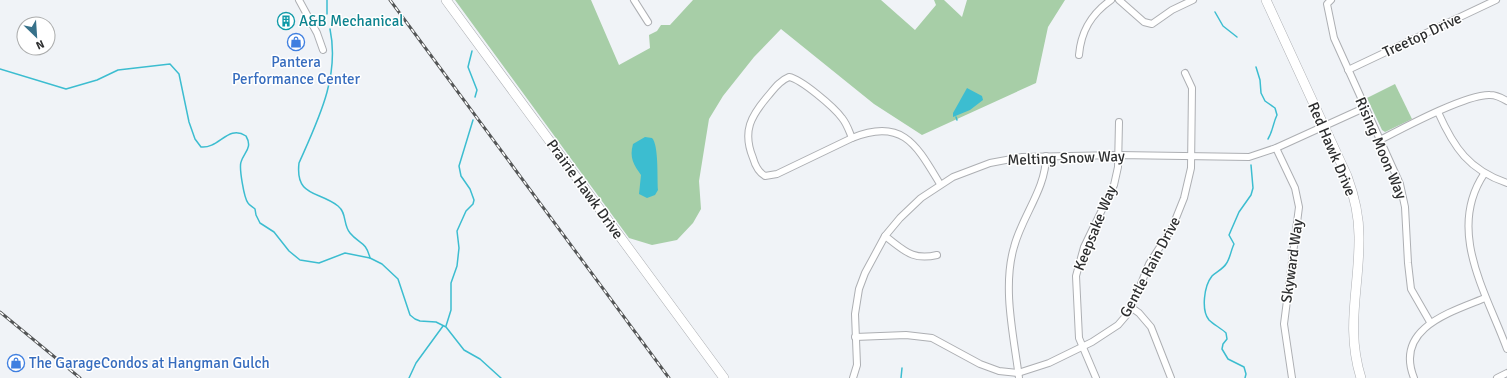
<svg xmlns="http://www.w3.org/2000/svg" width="1507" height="378" font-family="Signika,sans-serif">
  <rect width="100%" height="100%" fill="#f0f3f7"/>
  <g fill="#a7cea7">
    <path d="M455,0H591L619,65L650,48L649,35L657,31L661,25H670L693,0H881L915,30L936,5L934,0H944L962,17L967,0H1065L1048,27L1036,83L922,135L874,104L781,29L754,57L723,96L709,119L699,181L701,209L693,223L677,240L652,245L629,238Z"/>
    <path d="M1395,84L1412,119L1385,132L1382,130L1367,98Z"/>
  </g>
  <g fill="#3cbdd0">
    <path d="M967,88L982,96L983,100L970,110L953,117V113Z"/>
    <path d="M645,137L652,138C659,145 657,179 658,190L655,195L647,198L639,194L641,175C634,165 629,158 633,144Z"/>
  </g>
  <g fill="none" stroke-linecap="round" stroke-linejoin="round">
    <g stroke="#3cbdd0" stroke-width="1.5">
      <path d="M327,0V14"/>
      <path d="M1215,12L1223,26L1237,37"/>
      <path d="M330,29C340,77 318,120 299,163C295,197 319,191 338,206C347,213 343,225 350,233C359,244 366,241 370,258"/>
      <path d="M472,51L468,67L477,90L475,97"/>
      <path d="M1256,67L1260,80L1261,93L1265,101L1275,108L1277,115C1273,123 1273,131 1268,139"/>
      <path d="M0,69L66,89L97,80L118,70L170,64L179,74L189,122L195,139L201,147C219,149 228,124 246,136C253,148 244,152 241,162C239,168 244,198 248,203C249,205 253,207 255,209L256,215L260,223L274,232L289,251L300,260L319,263L345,253L370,258L382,264L398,279L410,315L415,319L420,321L436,322L446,327L464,350L480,359L501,378"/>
      <path d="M956,117L957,120"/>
      <path d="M446,326L451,310V283L457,266L459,248L457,231L466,211L473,204L474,200L470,189L461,176L459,166L473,120"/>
      <path d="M409,378L416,363L443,326"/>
      <path d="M901,378L902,368"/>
      <path d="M1245,378L1246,374L1244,367L1228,359L1222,349L1223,344L1227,339L1226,333C1221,328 1214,325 1209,320C1201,310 1204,286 1212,276C1216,272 1223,269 1226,264C1230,259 1231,250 1234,244L1229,235L1239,212L1251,195L1253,188L1251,165"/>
    </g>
    <g stroke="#adafb3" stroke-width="8">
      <g id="street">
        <path d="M299,0L317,33L323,50"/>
        <path d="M634,0L648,22"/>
        <path d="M1119,0L1144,22L1152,24L1172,10L1193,0"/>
        <path d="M1331,0L1327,4L1334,38L1400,184L1405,207L1408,263L1411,289L1430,322"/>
        <path d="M1079,55C1081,31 1091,14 1111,0"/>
        <path d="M1348,70L1496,0"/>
        <path d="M789,77C801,79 834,107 842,118C847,124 849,131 852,138L777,174L765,176C758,172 755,165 753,158C742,131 751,116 768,96C774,89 779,81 789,77Z"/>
        <path d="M1438,112C1454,148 1469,170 1507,183"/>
        <path d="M852,138C903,117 917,146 940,184"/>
        <path d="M1380,140C1403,128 1466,94 1490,95C1495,95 1502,98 1507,101"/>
        <path d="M1276,148L1295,188L1299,207L1284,324L1292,378"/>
        <path d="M1484,174C1446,231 1487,294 1507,349"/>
        <path d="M885,236C904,250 912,261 937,255"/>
        <path d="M1132,308L1139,313L1151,327L1171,378"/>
        <path d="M855,337L906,335L932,338L980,364L999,371L1018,373L1049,363L1092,342L1118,325L1130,311L1149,264L1172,228L1184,198L1191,168L1192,88L1185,73"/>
        <path d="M853,378L857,365L855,314L859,289L865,273L885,236L900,218L921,198L953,177L990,163L1022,157L1118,155L1249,157L1276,148L1364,108"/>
        <path d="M1019,378C1014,337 1002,288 1014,247C1022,216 1046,189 1046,156"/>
        <path d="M1096,378L1079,338L1076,276L1084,247L1114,185L1118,167L1119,122"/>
        <path d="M1414,378C1394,328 1451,312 1485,298"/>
        <path d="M1497,378L1507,373"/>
      </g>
    </g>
    <g stroke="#adafb3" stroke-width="10">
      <g id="secondary">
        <path d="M446,0L724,378"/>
        <path d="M1266,0L1347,176C1354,195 1359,215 1359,236C1360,286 1345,327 1361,378"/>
      </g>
    </g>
    <use href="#street" stroke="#fff" stroke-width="6"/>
    <use href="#secondary" stroke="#fff" stroke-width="9"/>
    <g stroke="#545657" stroke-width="3">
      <g id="rail">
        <path d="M390,0L669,378"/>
        <path d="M0,312L80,378"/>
      </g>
    </g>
    <use href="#rail" stroke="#fff" stroke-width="1.5" stroke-dasharray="4.5" stroke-linecap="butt"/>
  </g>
  <defs>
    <g id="building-ring" transform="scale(0.9)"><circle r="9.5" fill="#fff" stroke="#0f9aa8" stroke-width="1.5"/><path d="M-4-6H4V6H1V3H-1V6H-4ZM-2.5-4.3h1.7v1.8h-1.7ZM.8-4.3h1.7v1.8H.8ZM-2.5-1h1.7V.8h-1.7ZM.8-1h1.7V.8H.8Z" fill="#0f9aa8"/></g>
    <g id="shop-ring" transform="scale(0.9)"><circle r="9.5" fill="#fff" stroke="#3f7fe0" stroke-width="1.5"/><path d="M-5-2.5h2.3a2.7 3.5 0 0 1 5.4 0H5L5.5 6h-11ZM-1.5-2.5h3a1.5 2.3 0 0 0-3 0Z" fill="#3f7fe0"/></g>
  </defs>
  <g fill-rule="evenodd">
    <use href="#building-ring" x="286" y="21"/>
    <use href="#shop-ring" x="296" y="42"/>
    <use href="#shop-ring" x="16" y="363"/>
  </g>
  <g text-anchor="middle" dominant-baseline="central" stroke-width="3" stroke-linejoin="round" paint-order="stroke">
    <g font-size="15" fill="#0d838f" stroke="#fff" text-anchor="start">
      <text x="299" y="21">A&amp;B Mechanical</text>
    </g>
    <g font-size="15" fill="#2e2f30" stroke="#fff">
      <text transform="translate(1422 35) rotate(-25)">Treetop Drive</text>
      <text transform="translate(1381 148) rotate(67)">Rising Moon Way</text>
      <text transform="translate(1332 149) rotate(67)">Red Hawk Drive</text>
      <text transform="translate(1066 158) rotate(-2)">Melting Snow Way</text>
      <text transform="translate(585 189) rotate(54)">Prairie Hawk Drive</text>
      <text transform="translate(1095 228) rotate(-68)">Keepsake Way</text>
      <text transform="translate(1292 261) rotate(-82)">Skyward Way</text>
      <text transform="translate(1150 267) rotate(-62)">Gentle Rain Drive</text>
    </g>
    <g font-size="15" fill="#366cbe" stroke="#fff">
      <text x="296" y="62">Pantera<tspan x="296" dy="17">Performance Center</tspan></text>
      <text x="29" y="363" text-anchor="start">The GarageCondos at Hangman Gulch</text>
    </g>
  </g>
  <g transform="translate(36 36) rotate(155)"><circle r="19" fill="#ffffff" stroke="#abacac"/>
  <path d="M0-3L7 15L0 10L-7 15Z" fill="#37718a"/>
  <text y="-6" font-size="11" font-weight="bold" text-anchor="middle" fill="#2e2f30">N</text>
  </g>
</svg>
